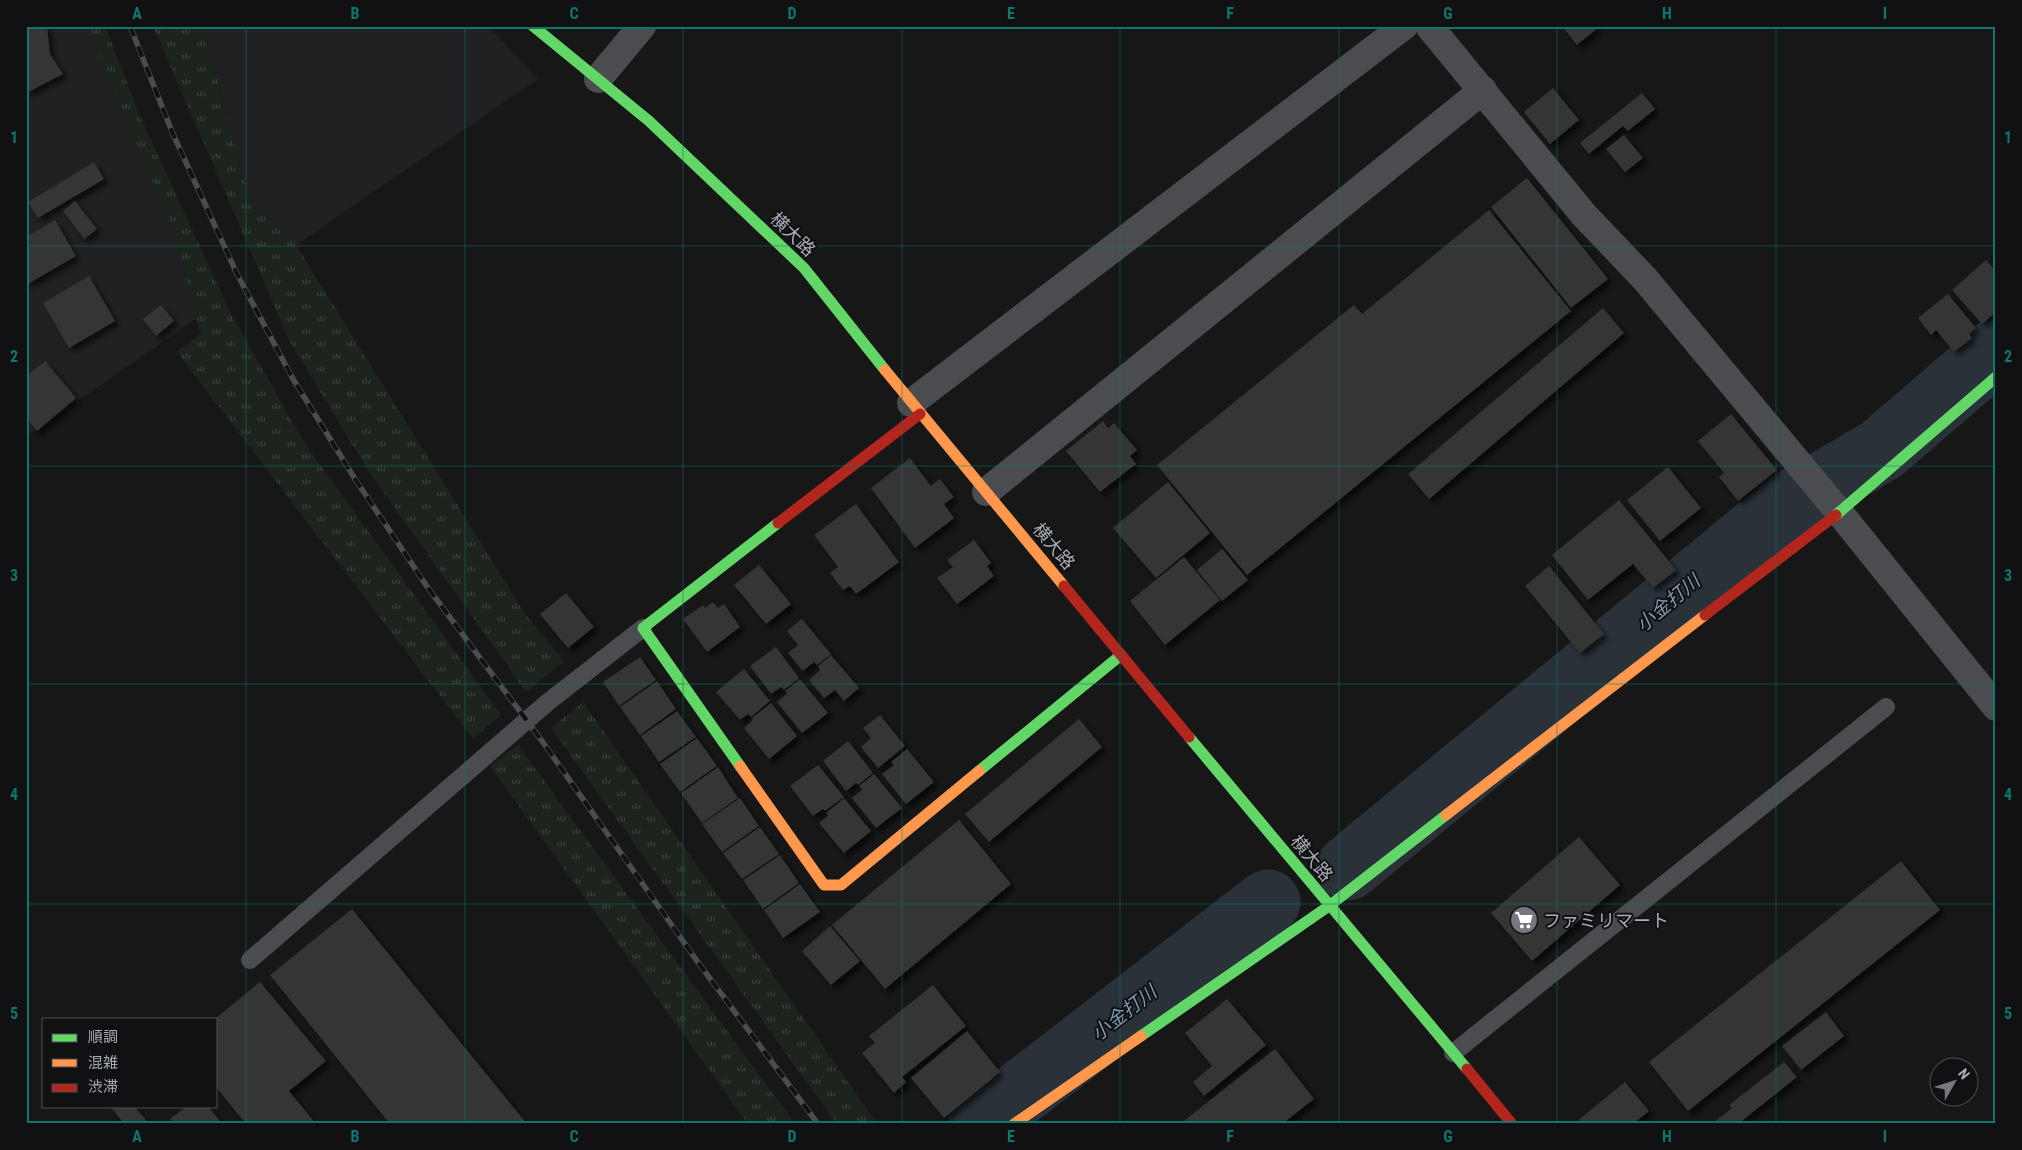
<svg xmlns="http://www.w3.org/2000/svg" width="2022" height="1150" font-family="'Roboto Condensed','Noto Sans JP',sans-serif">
  <defs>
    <pattern id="grass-tufts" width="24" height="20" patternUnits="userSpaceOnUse" patternTransform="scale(1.25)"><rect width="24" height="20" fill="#1d241e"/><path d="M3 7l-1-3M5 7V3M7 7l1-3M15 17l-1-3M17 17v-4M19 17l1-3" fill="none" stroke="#3b413d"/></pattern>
    <filter id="shadow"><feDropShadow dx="4.5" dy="4.5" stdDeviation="2.5" flood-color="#0009"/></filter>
  </defs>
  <rect width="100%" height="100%" fill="#171717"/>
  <g fill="#212123">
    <path d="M26,26H86L172,227L197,318L26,437Z"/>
    <path d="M200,26H488L538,79L296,245L249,198L204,32Z"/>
  </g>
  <g fill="url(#grass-tufts)">
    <path d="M86,26H105L140,116L231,314L305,444L501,715L473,739L177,352L201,334L172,227Z"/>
    <path d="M153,26H200L204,32L249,198L296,245L525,614L564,661L526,692L369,472L290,342Z"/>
    <path d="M583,702L877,1124H837L551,728Z"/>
    <path d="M518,745L795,1124H748L490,766Z"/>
  </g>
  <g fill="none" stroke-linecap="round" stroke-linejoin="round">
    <g stroke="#2a3239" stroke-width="65">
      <path d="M1348,868L1790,503L1881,450L1996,351"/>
      <path d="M980,1124L1268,902"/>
    </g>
  </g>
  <g fill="#353536" filter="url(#shadow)">
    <path d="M26,26H47L50,54L63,74L26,93Z"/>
    <path d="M1562,26H1600L1577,45Z"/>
    <path d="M1553,88L1579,120L1550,144L1524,112Z"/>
    <path d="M1642,93L1655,109L1628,131L1623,126L1589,154L1580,143Z"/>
    <path d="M1624,135L1643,158L1625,172L1606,149Z"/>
    <path d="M94,162L104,179L38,218L28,202Z"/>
    <path d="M1527,178L1608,279L1571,308L1491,207Z"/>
    <path d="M75,201L97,229L84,239L63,211Z"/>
    <path d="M1489,210L1571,311L1247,575L1157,465L1354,305L1362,314Z"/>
    <path d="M55,220L76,256L26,285V237Z"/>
    <path d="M1986,260L1996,271V314L1995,313L1982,324L1952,290Z"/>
    <path d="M89,276L115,321L69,348L43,303Z"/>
    <path d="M1948,294L1976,328L1969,334L1972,338L1954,352L1936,330L1931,335L1918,318Z"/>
    <path d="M161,305L174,321L156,336L143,319Z"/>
    <path d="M1603,308L1624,333L1429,499L1408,474Z"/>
    <path d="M45,361L76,398L37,431L26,418V376Z"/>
    <path d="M1731,414L1777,470L1738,501L1719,477L1724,473L1698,441Z"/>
    <path d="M1103,421L1108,428L1114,423L1137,450L1130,456L1136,464L1100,492L1066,451Z"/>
    <path d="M910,458L931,486L940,479L954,497L944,504L954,518L915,548L871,488Z"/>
    <path d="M1668,467L1701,508L1660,541L1627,500Z"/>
    <path d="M1168,482L1210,533L1156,578L1113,528Z"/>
    <path d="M1619,500L1676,570L1653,588L1633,564L1588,600L1552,555Z"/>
    <path d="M856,504L899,562L856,594L850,586L843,590L830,573L838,567L814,535Z"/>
    <path d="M974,540L991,563L987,566L994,576L957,604L937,578L953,567L947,560Z"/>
    <path d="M1222,549L1248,580L1222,601L1197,570Z"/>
    <path d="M1184,557L1220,600L1165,645L1130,601Z"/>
    <path d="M759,565L791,604L766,624L734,585Z"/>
    <path d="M1549,566L1604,634L1580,653L1525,586Z"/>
    <path d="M566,593L594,627L568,648L540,614Z"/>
    <path d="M713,602L718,608L724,604L740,627L707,652L683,619L703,605L705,608Z"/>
    <path d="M802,619L831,654L817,665L814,662L803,671L788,653L798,645L787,631Z"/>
    <path d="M776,647L799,678L784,690L781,687L771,694L750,666Z"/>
    <path d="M831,655L859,688L844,701L835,690L824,698L809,680L820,670L818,666Z"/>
    <path d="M640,657L656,680L619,706L603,682Z"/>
    <path d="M744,669L770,701L751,717L748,714L740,720L716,692Z"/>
    <path d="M800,679L828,713L802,733L777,702L787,694L785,691Z"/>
    <path d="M657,681L676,709L640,735L620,707Z"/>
    <path d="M771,703L797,736L769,759L744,728L753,720L752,718Z"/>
    <path d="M677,711L696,737L659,762L641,736Z"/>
    <path d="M880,715L905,746L878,768L861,747L871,738L863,728Z"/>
    <path d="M1079,719L1102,747L989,842L965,814Z"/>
    <path d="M697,738L717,766L680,792L660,764Z"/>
    <path d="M848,741L873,773L858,785L856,783L846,791L823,761Z"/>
    <path d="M907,749L934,782L906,804L882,774L894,765L891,762Z"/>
    <path d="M818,765L844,797L825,811L823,809L813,816L790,786Z"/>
    <path d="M718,767L738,798L702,823L681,793Z"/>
    <path d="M874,774L902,808L876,828L852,798L862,790L859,786Z"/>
    <path d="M740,798L759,826L722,852L702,824Z"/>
    <path d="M844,798L871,831L844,853L819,823L828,816L826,813Z"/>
    <path d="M959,820L1011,884L885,989L832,925Z"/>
    <path d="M760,827L779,854L742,879L723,853Z"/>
    <path d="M1579,837L1620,885L1532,961L1491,913Z"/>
    <path d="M780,855L799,883L763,909L743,880Z"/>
    <path d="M1901,861L1940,910L1688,1111L1649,1062Z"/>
    <path d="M800,884L820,912L783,938L764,910Z"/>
    <path d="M352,909L527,1124H390L270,975Z"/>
    <path d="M830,926L860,961L831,985L802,951Z"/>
    <path d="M260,982L326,1061L289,1091L316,1124H246L216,1087V1018Z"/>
    <path d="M933,985L966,1026L902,1077L906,1082L894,1093L862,1053L875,1043L869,1036Z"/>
    <path d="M1227,999L1266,1045L1204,1096L1193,1082L1212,1066L1185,1033Z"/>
    <path d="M1826,1012L1844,1036L1801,1070L1782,1046Z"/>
    <path d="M967,1031L1000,1072L944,1118L911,1078Z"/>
    <path d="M1275,1049L1314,1099L1282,1124H1180Z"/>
    <path d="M1784,1062L1797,1077L1738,1124H1712L1732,1108L1729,1105Z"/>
    <path d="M1625,1082L1649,1111L1633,1124H1577L1576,1122Z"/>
    <path d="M110,1106H134L147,1121L143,1124H124Z"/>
    <path d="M187,1106H208L222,1124H174L170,1119Z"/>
  </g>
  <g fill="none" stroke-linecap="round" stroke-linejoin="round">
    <g stroke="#4b4c50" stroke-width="18">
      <path d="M250,960L548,702L643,628"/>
      <path d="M1453,1053L1886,707"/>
    </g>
    <g stroke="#4b4c50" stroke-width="28">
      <path d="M1429,26L1584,215L1645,279L1839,512L1996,707"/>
      <path d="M598,79L642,26"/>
      <path d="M911,403L1404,26"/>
      <path d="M986,492L1483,90"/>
    </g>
    <g stroke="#63d668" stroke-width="11">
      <path d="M533,26L649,121L804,268L885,370"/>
      <path d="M1836,515L1996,377"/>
      <path d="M1189,737L1467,1069"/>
      <path d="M740,766L643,628L778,523"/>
      <path d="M979,771L1121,655"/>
      <path d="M1141,1036L1329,906L1446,815"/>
    </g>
    <g stroke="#ff974d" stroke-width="11">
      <path d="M885,370L1064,586"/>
      <path d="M740,766L824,885H841L979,771"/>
      <path d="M1446,815L1705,615"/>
      <path d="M1014,1124L1141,1036"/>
    </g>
    <g stroke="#b3261e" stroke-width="11">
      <path d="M778,523L920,414"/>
      <path d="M1064,586L1189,737"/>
      <path d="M1705,615L1836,515"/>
      <path d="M1467,1069L1512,1124"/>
    </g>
    <g stroke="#4b4c4f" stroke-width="5.5">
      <path id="rail" d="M130,26L173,134L237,274L293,379L355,479L428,588L542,741L697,961L818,1124"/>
    </g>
    <use href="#rail" stroke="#111113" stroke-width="4" stroke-dasharray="11" stroke-linecap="butt"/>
  </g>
  <path fill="none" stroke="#0f766e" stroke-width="1" stroke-opacity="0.55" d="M246,26V1124M465,26V1124M683,26V1124M902,26V1124M1120,26V1124M1339,26V1124M1557,26V1124M1776,26V1124M26,246H1996M26,466H1996M26,684H1996M26,904H1996"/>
  <defs>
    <g id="supermarket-disc" transform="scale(1.4375)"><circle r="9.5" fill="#757880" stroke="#111113"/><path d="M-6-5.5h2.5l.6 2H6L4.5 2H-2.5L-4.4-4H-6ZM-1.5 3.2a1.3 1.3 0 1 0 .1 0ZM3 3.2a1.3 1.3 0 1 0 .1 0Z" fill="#fff"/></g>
  </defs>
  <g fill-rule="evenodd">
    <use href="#supermarket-disc" x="1524" y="920"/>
  </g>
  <g text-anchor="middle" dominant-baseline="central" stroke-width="4" stroke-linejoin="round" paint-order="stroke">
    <g font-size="18" fill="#a8adb8" stroke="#111113">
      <text transform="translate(793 234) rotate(44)">横大路</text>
      <text transform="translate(1054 546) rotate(50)">横大路</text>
      <text transform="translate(1312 858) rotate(50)">横大路</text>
    </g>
    <g font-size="18" fill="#a8adb8" stroke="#111113" text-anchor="start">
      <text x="1543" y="920">ファミリマート</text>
    </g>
    <g font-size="19" font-style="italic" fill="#7f9bb3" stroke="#111113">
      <text transform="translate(1668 603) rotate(-40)">小金打川</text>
      <text transform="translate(1124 1013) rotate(-38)">小金打川</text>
    </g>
  </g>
  <rect width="2022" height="1150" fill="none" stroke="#111113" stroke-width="55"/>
  <rect x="42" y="1018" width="175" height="90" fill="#111113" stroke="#4d4f55"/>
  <rect x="52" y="1034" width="25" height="8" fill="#63d668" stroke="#4d4f55"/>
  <text x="88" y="1042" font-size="15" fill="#a8adb8">順調</text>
  <rect x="52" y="1059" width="25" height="8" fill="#ff974d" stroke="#4d4f55"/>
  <text x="88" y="1068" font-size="15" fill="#a8adb8">混雑</text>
  <rect x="52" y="1084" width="25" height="8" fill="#b3261e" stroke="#4d4f55"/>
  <text x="88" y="1092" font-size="15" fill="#a8adb8">渋滞</text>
  <g transform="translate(1954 1082) rotate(51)"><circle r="24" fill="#111113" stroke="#4d4f55"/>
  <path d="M0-4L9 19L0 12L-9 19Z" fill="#757880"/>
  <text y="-8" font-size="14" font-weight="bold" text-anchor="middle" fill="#a8adb8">N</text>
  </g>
  <rect x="28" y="28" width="1966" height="1094" fill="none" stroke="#0f766e" stroke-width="2"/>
  <g font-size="16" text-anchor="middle" font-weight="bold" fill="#0f766e">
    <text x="137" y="19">A</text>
    <text x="355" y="19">B</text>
    <text x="574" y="19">C</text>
    <text x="792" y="19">D</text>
    <text x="1011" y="19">E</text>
    <text x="1230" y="19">F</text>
    <text x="1448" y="19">G</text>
    <text x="1667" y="19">H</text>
    <text x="1885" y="19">I</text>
    <text x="14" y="143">1</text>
    <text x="2008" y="143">1</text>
    <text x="14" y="362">2</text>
    <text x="2008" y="362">2</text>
    <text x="14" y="581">3</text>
    <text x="2008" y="581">3</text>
    <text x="14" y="800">4</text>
    <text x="2008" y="800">4</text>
    <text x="14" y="1019">5</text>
    <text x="2008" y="1019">5</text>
    <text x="137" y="1142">A</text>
    <text x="355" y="1142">B</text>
    <text x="574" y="1142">C</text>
    <text x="792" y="1142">D</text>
    <text x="1011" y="1142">E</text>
    <text x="1230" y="1142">F</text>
    <text x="1448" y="1142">G</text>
    <text x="1667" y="1142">H</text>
    <text x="1885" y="1142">I</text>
  </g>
</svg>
